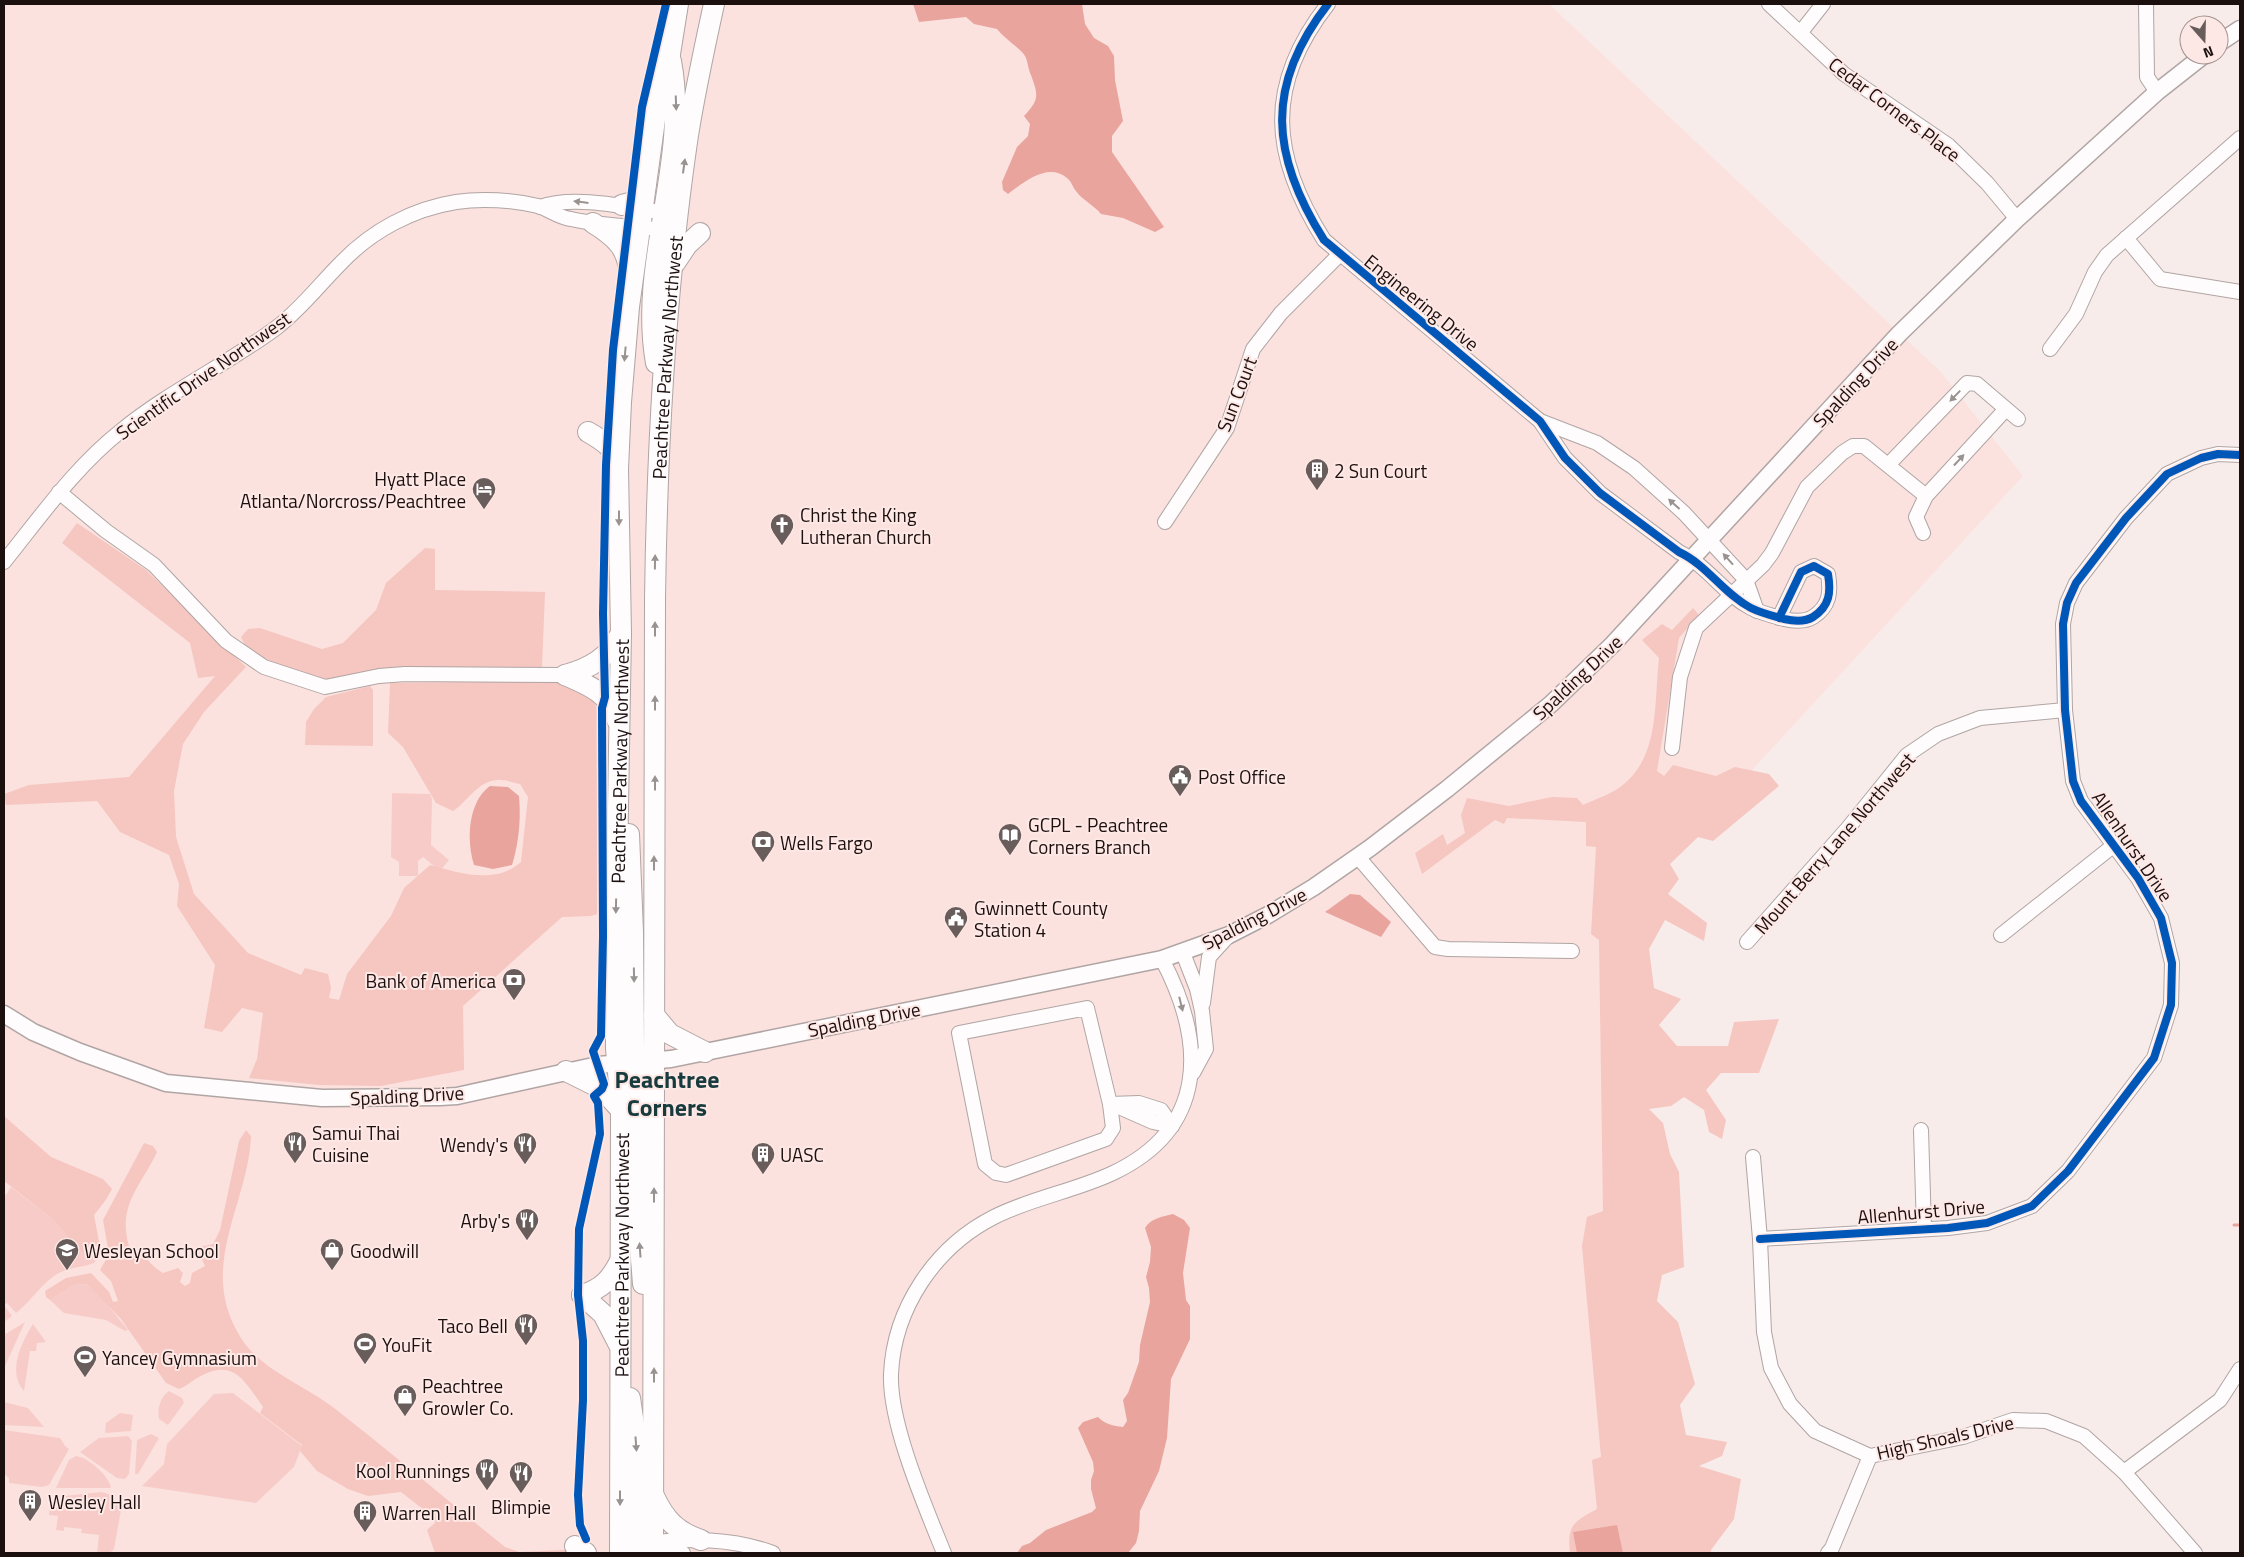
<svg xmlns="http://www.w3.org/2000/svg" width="2244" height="1557" font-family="'Titillium Web',sans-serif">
  <rect width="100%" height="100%" fill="#f8eceb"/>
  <path fill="#fbe2df" d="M4,4H1549L1941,372L2023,476L1637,895L1632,1069L1671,1553H4Z"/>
  <g fill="#f7ccc8">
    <path d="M392,793L430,794L432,799L431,845L449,860L440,871L423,857L418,861V876H399V862L391,857Z"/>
    <path d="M11,1187L53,1219L83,1254L91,1260L97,1258L94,1263C84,1267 73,1267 63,1271C43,1280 33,1300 16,1313L7,1303L4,1305L12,1316L4,1322V1194L6,1195Z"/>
    <path d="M87,1284L102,1298L128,1330L125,1331L106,1320L64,1313L50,1300L73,1285Z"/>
    <path d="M25,1322L5,1366L4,1368V1335Z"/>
    <path d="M33,1324L46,1342L37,1343L36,1351H30L24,1391C7,1372 21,1343 33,1324Z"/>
    <path d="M169,1391L182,1398L184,1403L168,1425L159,1419C157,1409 160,1397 169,1391Z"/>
    <path d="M233,1393L302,1446L294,1467L256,1503L142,1486L164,1464L167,1444L214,1394Z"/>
    <path d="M4,1402L28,1408L44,1427L4,1425Z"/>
    <path d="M120,1413L133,1415L131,1431L105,1433L106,1423Z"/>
    <path d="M4,1430L60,1438L65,1446L69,1449L49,1485L42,1487L9,1483V1478L4,1474Z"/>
    <path d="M151,1434L159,1438L138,1474H135L137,1440Z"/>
    <path d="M128,1436L132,1441L129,1474L125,1479L117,1478L80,1452L99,1438Z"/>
    <path d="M76,1456C88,1457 109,1476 111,1488H56L69,1460Z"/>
    <path d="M102,1492L111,1495L121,1510L114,1549L110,1553H97L99,1535L81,1533L82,1529L64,1527V1531L56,1530L58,1516L49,1515L50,1501L54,1497Z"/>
  </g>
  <g fill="#f6c6c1">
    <path d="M77,523L146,570L246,667L204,712L183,744L174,791L176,837L194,894L248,953L301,975L305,968L328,974L331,988L329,998L339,1000L347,974L391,916L404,888L430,865C460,873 495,885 521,862L528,797L520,784C513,783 504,779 497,780C478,781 467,802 453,811L436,803L403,747L388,733L390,683L555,681L581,685L597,707V914L591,916L562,917L463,1006L464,1070L381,1086L319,1085L249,1078L257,1059L263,1013L242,1008L222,1032L204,1028L215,965L177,906L179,884L169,855L120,832L97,801L6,805L4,794L29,785L129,777L215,676L198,678L190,643L62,543Z"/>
    <path d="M425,548L435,549V590L545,592L542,667L376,669L331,681L275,665L246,647L241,637L248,629L260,628L322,649L343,643L376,610L386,583Z"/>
    <path d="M1693,608L1699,615L1679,638L1657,771L1664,776L1673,765L1716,776L1735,767L1769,774L1779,786L1713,841L1698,837L1670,864L1679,879L1668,894L1707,923L1704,941L1665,920L1649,949L1654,988L1681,999L1659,1025L1677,1046H1728L1734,1022L1779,1019L1759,1073H1721L1706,1090L1726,1120L1722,1139L1709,1132L1704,1110L1684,1097L1671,1106L1649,1109L1663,1123L1670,1154L1679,1172L1684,1267L1662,1275L1657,1301L1678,1322L1695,1384L1680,1405L1686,1435L1727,1442L1722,1456L1699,1466L1741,1479L1734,1519L1711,1550V1553H1570C1567,1525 1573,1522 1597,1509L1592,1460L1601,1457L1582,1246L1587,1217L1603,1211L1599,940L1591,934L1596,847L1586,846V822L1507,818L1504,824L1495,820L1422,874L1415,853L1443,834L1447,845L1465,833L1461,815L1467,798L1509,806L1552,797L1577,798L1583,805C1596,799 1614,793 1624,784C1660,754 1654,701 1659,658L1642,640L1662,624L1672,630Z"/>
    <path d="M370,686L373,690V746L305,745L306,722L314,709L326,697Z"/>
    <path d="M4,1116L51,1157L103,1179L112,1189L105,1201L94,1215L100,1247L97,1258L91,1260L83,1254L53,1219L4,1181Z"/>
    <path d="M246,1130L251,1136C249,1191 214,1244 225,1299C228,1315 236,1331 245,1344C268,1373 306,1386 334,1408C392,1453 448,1501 505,1547L519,1552L567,1550L570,1553H435L427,1530L435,1523L433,1517L401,1492L368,1496L348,1489L317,1471L300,1451L302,1445L260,1413L263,1407C245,1382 234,1357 199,1377C191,1381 187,1386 179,1389L166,1383L121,1319L87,1284L73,1285L50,1300L46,1297L45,1291L66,1278L91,1273L109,1292L113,1302L118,1301L111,1281L100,1270L109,1254L103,1220L144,1143L153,1146L157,1152C141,1186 117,1205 129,1246C146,1254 148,1264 163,1273L178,1268L183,1273L180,1282L185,1286L190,1283L192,1273L205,1266L200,1255V1247L213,1244L220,1230L239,1141Z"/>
  </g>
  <g fill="#e9a49d">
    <path d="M913,4H1082L1085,24L1094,38L1108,46L1114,56L1115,80L1123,121L1112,136V152L1164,227L1155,232L1123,218L1101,214C1094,205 1082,200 1076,191C1072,186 1072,182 1067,178C1048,162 1024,182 1008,194L1003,190L1002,182L1017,147L1028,136L1030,124L1024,116C1040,99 1038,95 1031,75C1028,69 1028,61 1025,56C1022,50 1004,38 997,29L974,24L966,17L919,22Z"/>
    <path d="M490,786L508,787L519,796C521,819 519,842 512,865L493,869L474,865C466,840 468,802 490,786Z"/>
    <path d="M1350,894L1360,895L1391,922L1381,937L1325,912Z"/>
    <path d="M1173,1214L1184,1220L1190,1228L1183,1273L1186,1300L1190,1306V1339L1171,1379L1167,1438L1159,1471L1140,1511L1139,1531L1136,1543L1128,1553H1017L1022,1546L1030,1543L1046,1530L1092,1512L1096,1508L1091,1489V1480L1094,1471L1093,1462L1078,1428L1083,1422L1098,1417C1105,1424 1113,1426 1123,1427L1127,1421L1123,1400L1128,1393L1139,1362L1140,1345L1150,1302L1149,1288L1146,1277L1150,1262L1151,1247L1145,1228C1151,1218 1162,1217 1173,1214Z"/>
    <path d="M1617,1525L1623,1553H1577L1573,1532Z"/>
  </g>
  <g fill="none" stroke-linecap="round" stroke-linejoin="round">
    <path stroke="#e9a49d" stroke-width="3" d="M2234,1225H2240"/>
    <g stroke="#b0a5a4" stroke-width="16">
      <g id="minor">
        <path d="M1328,4C1264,86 1271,156 1324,240L1540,421L1565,458L1600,493L1679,552C1707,565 1724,594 1751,608C1761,613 1773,616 1784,619C1793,621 1805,622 1813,617C1830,606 1831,592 1828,574L1814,566L1801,572L1779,618"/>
        <path d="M1769,4L1844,74L1948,145L1987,183L2017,219"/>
        <path d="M2146,4L2147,77L2157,92"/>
        <path d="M1801,32L1823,4"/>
        <path d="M540,207C576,194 634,209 673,214"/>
        <path d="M2126,238L2160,279L2240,292"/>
        <path d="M2050,349L2076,314L2095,272L2107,255L2240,138"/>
        <path d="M1540,421L1597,443L1634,468L1684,513L1746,580L1757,611"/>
        <path d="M1889,464L1967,383L1977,384L2018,419"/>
        <path d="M59,492L106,531L154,565L226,641L264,667L325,687L379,676L405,674L565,675"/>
        <path d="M1165,522L1227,428L1253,349L1281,313L1339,255"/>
        <path d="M1923,533L1916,517L1926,496L2005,410"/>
        <path d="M4,562C41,516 75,467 122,430C170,391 226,365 276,328C300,310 319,285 340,264C371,231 412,209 456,202C481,198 514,200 538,206C549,209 557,217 571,219C597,225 623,226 649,228"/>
        <path d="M1672,748L1680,677L1696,628L1763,565L1772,553L1807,487L1842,453L1853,446H1864L1926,496"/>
        <path d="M1358,857L1435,947L1448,949L1572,951"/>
        <path d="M2001,935L2113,846"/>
        <path d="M1747,942L1848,828L1907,755L1938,734L1980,718L2065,710"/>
        <path d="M1183,953L1197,989L1202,1011L1206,1049L1193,1073"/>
        <path d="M1203,1003L1209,957L1229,935"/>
        <path d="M1087,1008L1110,1104L1113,1128L1106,1139L1006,1175L996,1173L985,1164L959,1033Z"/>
        <path d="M1110,1104L1139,1103L1161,1110L1172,1126"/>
        <path d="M1119,1107L1153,1122L1172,1126"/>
        <path d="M1921,1130L1924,1229"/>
        <path d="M1753,1157L1760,1239L1764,1332L1771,1368L1790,1404L1815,1431L1870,1456L1963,1437L2013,1420L2046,1421L2084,1436L2124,1472L2195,1553"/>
        <path d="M1760,1239L1948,1228L1987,1223L2032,1206L2068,1171L2154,1058L2171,1005L2172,963L2161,918L2138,878L2081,801L2073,781L2065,710L2063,624L2067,603L2076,583L2126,518L2167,474L2201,458L2218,454L2240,455"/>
        <path d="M2124,1472L2220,1400L2240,1369"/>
        <path d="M646,1543C689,1538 732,1538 773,1553"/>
        <path d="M648,1549L683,1553"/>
        <path d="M944,1553C925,1506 889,1423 891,1374C894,1308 935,1247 994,1217C1031,1198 1075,1191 1113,1173C1208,1128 1206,1043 1162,959"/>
        <path d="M1828,1553L1832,1548L1870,1456"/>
      </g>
    </g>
    <g stroke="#b0a5a4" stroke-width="19">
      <g id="major">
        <path d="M2219,43L2240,29"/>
        <path d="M4,1014L33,1032L80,1052L166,1083L322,1098L440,1097L457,1096L598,1065L671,1059L1162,959L1229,935L1268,915L1314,887L1370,848L1447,789L1551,704L1613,644L1899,334L2017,219L2157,92L2204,55"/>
      </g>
    </g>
    <g stroke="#b0a5a4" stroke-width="22">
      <g id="highway">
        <path d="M622,205L637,201L646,184"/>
        <path d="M593,223C614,236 629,248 629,275"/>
        <path d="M675,263L687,245L700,233"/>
        <path d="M656,363C638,262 690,161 671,61"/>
        <path d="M588,432C602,440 616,448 618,466"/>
        <path d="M565,675C588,685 610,693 617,720"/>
        <path d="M565,675C591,668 608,658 621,633"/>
        <path d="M629,834L633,932L634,1044L637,1062"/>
        <path d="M654,1015L670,1034L705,1052"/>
        <path d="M634,1062L636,1195L643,1284"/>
        <path d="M566,1071L602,1089L621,1110"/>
        <path d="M582,1295L603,1314L619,1345"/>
        <path d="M582,1295C602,1289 611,1279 620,1261"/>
        <path d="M630,1398L637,1445L638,1548"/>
        <path d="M654,1496C665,1520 677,1532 701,1540"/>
        <path d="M575,1546L586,1553"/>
        <path id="s1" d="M620,1553L621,1110L616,1048V923L621,633L618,469L621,402L629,307L658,98L670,54L678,4"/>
        <path id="s2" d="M653,1553L655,599C657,446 665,293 687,142C694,95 704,50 714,4"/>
      </g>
    </g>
    <use href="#minor" stroke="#fefcfc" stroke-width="14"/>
    <use href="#major" stroke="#fefcfc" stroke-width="16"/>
    <use href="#highway" stroke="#fefcfc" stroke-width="20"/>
    <g stroke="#fee8e5" stroke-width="11">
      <g id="cycleway">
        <path d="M1328,4C1264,86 1271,156 1324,240L1540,421L1565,458L1600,493L1679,552C1707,565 1724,594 1751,608C1761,613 1773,616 1784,619C1793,621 1805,622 1813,617C1830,606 1831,592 1828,574L1814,566L1801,572L1779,618"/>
        <path d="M1760,1239L1948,1228L1987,1223L2032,1206L2068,1171L2154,1058L2171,1005L2172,963L2161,918L2138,878L2081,801L2073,781L2065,710L2063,624L2067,603L2076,583L2126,518L2167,474L2201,458L2218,454L2240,455"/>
        <path d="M586,1539L580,1525L578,1495L583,1400V1341L578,1295L579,1229L600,1134L598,1103L594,1096L602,1089L604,1084L593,1051L601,1036L603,936L602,708L605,697L603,614L606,465L613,350L642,107L666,4"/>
      </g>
    </g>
    <use href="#cycleway" stroke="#0057b8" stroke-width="8"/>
  </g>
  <defs><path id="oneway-solid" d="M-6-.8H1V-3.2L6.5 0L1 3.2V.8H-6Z" transform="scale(1.25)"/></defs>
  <g fill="#989291">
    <use href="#oneway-solid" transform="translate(676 103) rotate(88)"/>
    <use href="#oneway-solid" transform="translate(684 166) rotate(-82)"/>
    <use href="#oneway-solid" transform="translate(581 202) rotate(-173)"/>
    <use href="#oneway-solid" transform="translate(625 354) rotate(95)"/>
    <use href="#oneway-solid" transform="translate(1955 396) rotate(134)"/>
    <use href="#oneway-solid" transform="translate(1959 460) rotate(-47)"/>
    <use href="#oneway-solid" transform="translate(1674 504) rotate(-138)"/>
    <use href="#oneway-solid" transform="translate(619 518) rotate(90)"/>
    <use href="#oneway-solid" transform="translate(1728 559) rotate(-132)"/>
    <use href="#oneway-solid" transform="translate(655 562) rotate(-89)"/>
    <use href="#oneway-solid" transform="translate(655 629) rotate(-90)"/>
    <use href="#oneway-solid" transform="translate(655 703) rotate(-90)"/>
    <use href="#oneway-solid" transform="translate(655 783) rotate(-90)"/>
    <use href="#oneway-solid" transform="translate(654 863) rotate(-90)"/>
    <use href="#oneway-solid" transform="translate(616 906) rotate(91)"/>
    <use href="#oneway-solid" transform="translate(634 975) rotate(89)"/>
    <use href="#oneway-solid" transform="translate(1181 1004) rotate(76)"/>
    <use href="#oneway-solid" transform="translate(654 1195) rotate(-90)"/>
    <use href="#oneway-solid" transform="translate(640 1250) rotate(-94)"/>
    <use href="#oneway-solid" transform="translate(654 1375) rotate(-90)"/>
    <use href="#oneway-solid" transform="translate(636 1444) rotate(86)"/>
    <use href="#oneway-solid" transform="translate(620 1498) rotate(90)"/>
  </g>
  <defs>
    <g id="building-pin" transform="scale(1.25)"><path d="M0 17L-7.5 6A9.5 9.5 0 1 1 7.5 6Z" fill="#695d5c" stroke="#fee8e5"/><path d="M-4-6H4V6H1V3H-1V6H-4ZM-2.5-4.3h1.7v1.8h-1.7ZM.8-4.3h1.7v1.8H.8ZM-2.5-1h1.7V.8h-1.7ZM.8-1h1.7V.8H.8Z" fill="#fff"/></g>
    <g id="hotel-pin" transform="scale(1.25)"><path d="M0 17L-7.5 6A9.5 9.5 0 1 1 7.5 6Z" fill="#695d5c" stroke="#fee8e5"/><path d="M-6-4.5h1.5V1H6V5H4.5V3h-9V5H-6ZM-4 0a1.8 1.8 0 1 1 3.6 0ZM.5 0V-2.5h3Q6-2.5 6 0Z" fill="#fff"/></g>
    <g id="church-pin" transform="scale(1.25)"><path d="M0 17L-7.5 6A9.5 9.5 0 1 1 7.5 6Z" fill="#695d5c" stroke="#fee8e5"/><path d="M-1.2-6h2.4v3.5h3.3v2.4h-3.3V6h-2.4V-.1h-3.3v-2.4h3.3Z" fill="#fff"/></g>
    <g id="civic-pin" transform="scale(1.25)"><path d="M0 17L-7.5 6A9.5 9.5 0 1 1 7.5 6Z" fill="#695d5c" stroke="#fee8e5"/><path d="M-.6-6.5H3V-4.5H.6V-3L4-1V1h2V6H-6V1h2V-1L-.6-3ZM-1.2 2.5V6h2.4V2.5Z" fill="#fff"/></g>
    <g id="library-pin" transform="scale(1.25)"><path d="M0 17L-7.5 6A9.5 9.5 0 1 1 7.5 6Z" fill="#695d5c" stroke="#fee8e5"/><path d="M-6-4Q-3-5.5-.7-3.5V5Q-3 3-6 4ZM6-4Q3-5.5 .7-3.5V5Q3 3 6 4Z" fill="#fff"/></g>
    <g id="bank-pin" transform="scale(1.25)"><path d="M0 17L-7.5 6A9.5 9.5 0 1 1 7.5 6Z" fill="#695d5c" stroke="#fee8e5"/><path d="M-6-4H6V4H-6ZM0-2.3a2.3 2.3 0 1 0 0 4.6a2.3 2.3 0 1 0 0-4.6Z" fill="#fff"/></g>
    <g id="restaurant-pin" transform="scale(1.25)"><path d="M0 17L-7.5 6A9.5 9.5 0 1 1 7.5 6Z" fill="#695d5c" stroke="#fee8e5"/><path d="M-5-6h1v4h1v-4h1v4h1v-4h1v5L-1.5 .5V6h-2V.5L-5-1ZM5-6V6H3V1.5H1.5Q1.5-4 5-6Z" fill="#fff"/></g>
    <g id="school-pin" transform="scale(1.25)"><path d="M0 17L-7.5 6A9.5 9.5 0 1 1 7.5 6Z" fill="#695d5c" stroke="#fee8e5"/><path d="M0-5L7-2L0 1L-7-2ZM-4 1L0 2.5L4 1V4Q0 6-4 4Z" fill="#fff"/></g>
    <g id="shop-pin" transform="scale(1.25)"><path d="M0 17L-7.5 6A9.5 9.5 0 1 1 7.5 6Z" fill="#695d5c" stroke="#fee8e5"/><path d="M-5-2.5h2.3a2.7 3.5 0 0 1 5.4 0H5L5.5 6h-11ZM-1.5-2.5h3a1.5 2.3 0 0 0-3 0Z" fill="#fff"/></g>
    <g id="stadium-pin" transform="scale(1.25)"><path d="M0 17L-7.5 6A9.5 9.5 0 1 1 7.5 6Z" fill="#695d5c" stroke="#fee8e5"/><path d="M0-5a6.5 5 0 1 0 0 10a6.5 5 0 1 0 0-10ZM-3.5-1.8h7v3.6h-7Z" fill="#fff"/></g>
  </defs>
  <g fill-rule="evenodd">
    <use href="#building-pin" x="1317" y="470"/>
    <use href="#hotel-pin" x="484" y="489"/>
    <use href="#church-pin" x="782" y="525"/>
    <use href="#civic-pin" x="1180" y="776"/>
    <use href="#library-pin" x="1010" y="835"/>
    <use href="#bank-pin" x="763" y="842"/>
    <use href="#civic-pin" x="956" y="918"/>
    <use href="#bank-pin" x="514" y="980"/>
    <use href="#restaurant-pin" x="295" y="1143"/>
    <use href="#restaurant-pin" x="525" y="1144"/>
    <use href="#building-pin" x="763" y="1154"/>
    <use href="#restaurant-pin" x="527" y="1220"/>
    <use href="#school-pin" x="67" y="1250"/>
    <use href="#shop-pin" x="332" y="1250"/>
    <use href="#restaurant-pin" x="526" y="1325"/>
    <use href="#stadium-pin" x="365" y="1344"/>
    <use href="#stadium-pin" x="85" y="1357"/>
    <use href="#shop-pin" x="405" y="1396"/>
    <use href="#restaurant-pin" x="487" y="1470"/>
    <use href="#restaurant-pin" x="521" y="1473"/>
    <use href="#building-pin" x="30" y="1501"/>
    <use href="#building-pin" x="365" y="1512"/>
  </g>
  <g text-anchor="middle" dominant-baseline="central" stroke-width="4" stroke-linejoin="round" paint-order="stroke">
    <g font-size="19" fill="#1c100f" stroke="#fee8e5">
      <text transform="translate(1895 109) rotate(37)">Cedar Corners Place</text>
      <text transform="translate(1422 302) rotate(39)">Engineering Drive</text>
      <text stroke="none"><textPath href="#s2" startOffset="1196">Peachtree Parkway Northwest</textPath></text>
      <text transform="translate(203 375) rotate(-35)">Scientific Drive Northwest</text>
      <text transform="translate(1855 382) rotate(-47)">Spalding Drive</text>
      <text transform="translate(1236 394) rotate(-69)">Sun Court</text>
      <text transform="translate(1577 677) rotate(-43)">Spalding Drive</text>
      <text stroke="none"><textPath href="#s1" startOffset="792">Peachtree Parkway Northwest</textPath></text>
      <text transform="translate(1834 843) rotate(-49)">Mount Berry Lane Northwest</text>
      <text transform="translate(2133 846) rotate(56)">Allenhurst Drive</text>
      <text transform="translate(1254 918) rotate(-27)">Spalding Drive</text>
      <text transform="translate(864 1019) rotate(-11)">Spalding Drive</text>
      <text transform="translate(407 1095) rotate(-3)">Spalding Drive</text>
      <text transform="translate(1921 1211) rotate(-5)">Allenhurst Drive</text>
      <text stroke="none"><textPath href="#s1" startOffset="298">Peachtree Parkway Northwest</textPath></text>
      <text transform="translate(1945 1437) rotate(-13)">High Shoals Drive</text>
    </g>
    <g font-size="19" fill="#1c100f" stroke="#fee8e5" text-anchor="start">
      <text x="1334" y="470">2 Sun Court</text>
      <text x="466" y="478" text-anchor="end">Hyatt Place<tspan x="466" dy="22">Atlanta/Norcross/Peachtree</tspan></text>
      <text x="800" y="514">Christ the King<tspan x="800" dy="22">Lutheran Church</tspan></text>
      <text x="1198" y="776">Post Office</text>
      <text x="1028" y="824">GCPL - Peachtree<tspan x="1028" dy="22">Corners Branch</tspan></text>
      <text x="780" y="842">Wells Fargo</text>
      <text x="974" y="907">Gwinnett County<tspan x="974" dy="22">Station 4</tspan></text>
      <text x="496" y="980" text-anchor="end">Bank of America</text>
      <text x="312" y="1132">Samui Thai<tspan x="312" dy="22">Cuisine</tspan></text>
      <text x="508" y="1144" text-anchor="end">Wendy's</text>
      <text x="780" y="1154">UASC</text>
      <text x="510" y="1220" text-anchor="end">Arby's</text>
      <text x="84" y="1250">Wesleyan School</text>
      <text x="350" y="1250">Goodwill</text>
      <text x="508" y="1325" text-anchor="end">Taco Bell</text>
      <text x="382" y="1344">YouFit</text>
      <text x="102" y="1357">Yancey Gymnasium</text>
      <text x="422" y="1385">Peachtree<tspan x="422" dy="22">Growler Co.</tspan></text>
      <text x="470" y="1470" text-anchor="end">Kool Runnings</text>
      <text x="48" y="1501">Wesley Hall</text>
      <text x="521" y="1506" text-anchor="middle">Blimpie</text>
      <text x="382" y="1512">Warren Hall</text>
    </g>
    <g font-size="24" font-weight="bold" fill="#183b3d" stroke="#fee8e5">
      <text x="667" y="1079">Peachtree<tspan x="667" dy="28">Corners</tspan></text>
    </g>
  </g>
  <rect width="2244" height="1557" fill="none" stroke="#1c100f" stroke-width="10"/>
  <g transform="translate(2204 40) rotate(160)"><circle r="24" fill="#fee8e5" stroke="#a4928f"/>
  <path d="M0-4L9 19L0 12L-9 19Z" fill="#695d5c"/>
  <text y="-8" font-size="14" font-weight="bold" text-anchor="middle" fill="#1c100f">N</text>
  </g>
</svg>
